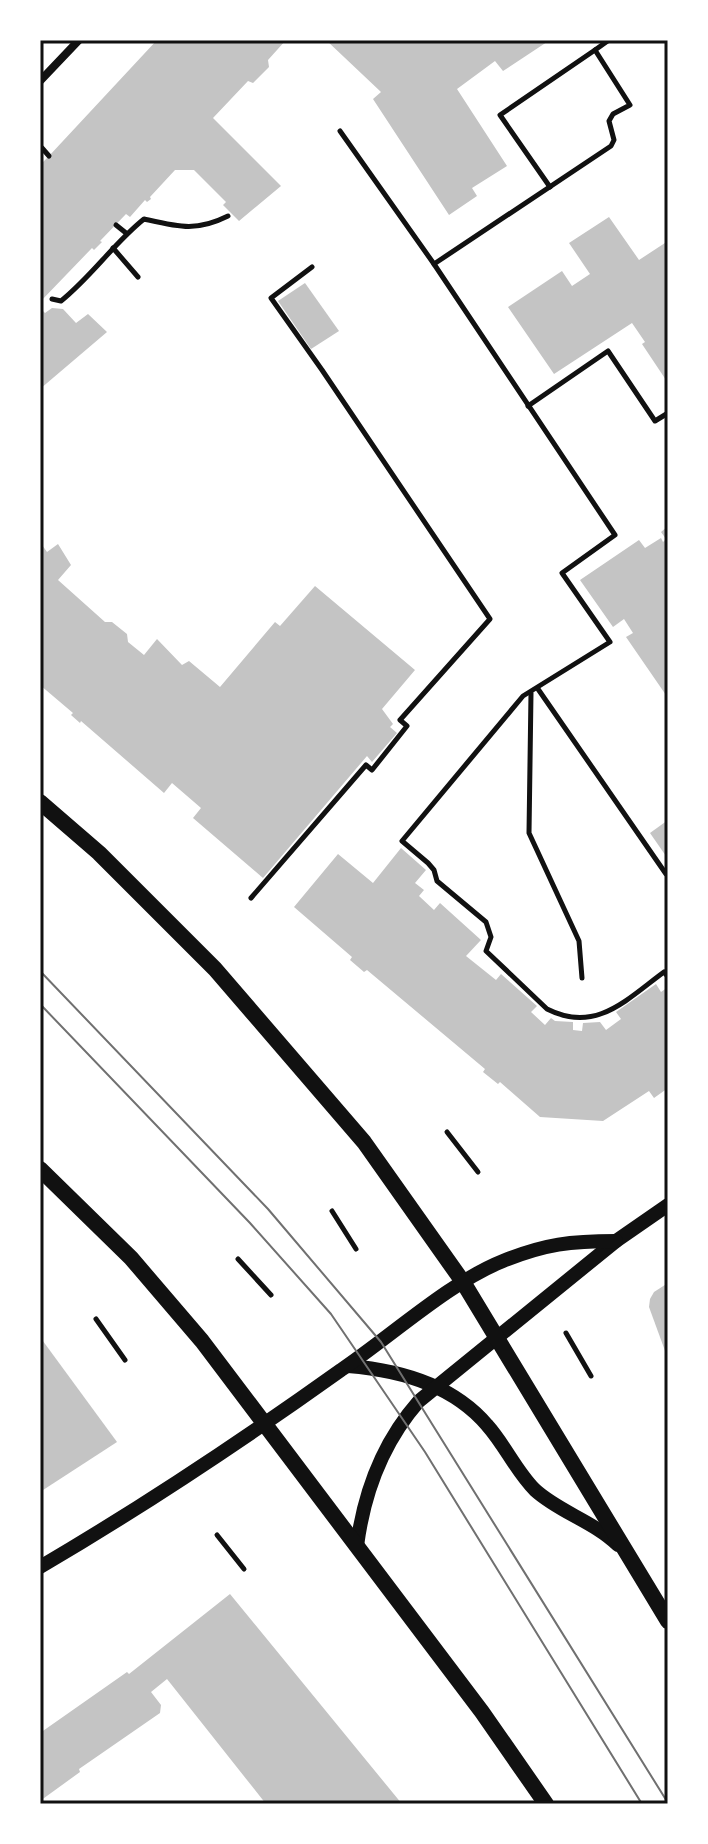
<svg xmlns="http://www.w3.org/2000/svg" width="708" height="1844" font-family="'Golos Text',sans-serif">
  <rect width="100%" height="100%" fill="#fff"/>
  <g fill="#c4c4c4">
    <path d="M157,40H286L268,60L269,67L253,83L248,81L213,118L281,186L239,221L223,205L226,202L194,170H175L150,197L151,199L147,202L145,200L130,217L126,214L100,241L102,242L94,250L92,248L40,302V160L42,163L49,156Z"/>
    <path d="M326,40H550L503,71L495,61L457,89L507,166L472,188L477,196L449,215L373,99L381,92Z"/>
    <path d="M609,217L639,260L668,241V383L642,344L645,342L632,323L554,374L508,307L562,271L572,286L590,274L569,243Z"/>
    <path d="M305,283L339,331L311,349L278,301Z"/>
    <path d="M40,308L45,313L52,308L63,309L76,323L88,314L107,332L40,389Z"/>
    <path d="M668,526V698L626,637L633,633L624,619L613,627L580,580L639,540L645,548L661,538L663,542L666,539L661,532Z"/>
    <path d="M40,542L47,552L58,544L71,565L58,580L105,622H112L127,634L128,642L144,655L157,639L182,665L189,661L220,687L275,622L280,626L315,586L415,670L382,709L393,724L390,727L397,733L372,762L367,756L263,878L193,818L201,808L172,783L164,793L81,721L80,723L71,715L73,713L40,685Z"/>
    <path d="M668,820V859L650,833Z"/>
    <path d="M401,848L426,870L415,883L424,890L419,896L434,910L440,903L481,940L466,956L496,980L501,974L537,1006L531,1012L545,1025L551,1018L555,1021L573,1022V1030L582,1031L583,1023L600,1022L606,1030L621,1019L616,1012L656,984L661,992L668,987V1088L654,1098L649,1091L603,1121L540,1117L500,1082L498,1084L483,1072L485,1069L367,970L364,972L350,960L352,957L294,907L338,854L373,883Z"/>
    <path d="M668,1283V1359L649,1307L650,1299L654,1292Z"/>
    <path d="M40,1337L117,1442L40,1492Z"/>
    <path d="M230,1594L402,1804H266L167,1679L151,1692L161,1705L160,1713L79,1769L80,1772L40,1801V1733L127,1672L129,1674Z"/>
  </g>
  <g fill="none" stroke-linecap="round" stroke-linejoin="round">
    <g stroke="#111" stroke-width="5">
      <path d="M609,40L595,50L630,105L613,114L609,121L614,140L611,146L434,264L615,535L562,573L610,642L523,696L402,841L428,863L434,870L437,881L486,922L491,937L486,951L547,1009C596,1034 627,999 664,972L668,977"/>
      <path d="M340,131L434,264"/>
      <path d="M42,148L49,156"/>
      <path d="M550,187L500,115L595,50"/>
      <path d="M116,225L126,233"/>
      <path d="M113,248L138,277"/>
      <path d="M52,299L61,301C92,276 114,243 144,219C179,227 196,232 228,216"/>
      <path d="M528,406L608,351L655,421L668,413"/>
      <path d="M538,689L666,874L668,873"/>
      <path d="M531,693L529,833L579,941L582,978"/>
      <path d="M251,898L366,765L372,770L407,726L400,720L490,619L322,370L271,298L312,267"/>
      <path d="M447,1132L478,1172"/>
      <path d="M332,1211L356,1249"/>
      <path d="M238,1259L271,1295"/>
      <path d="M96,1319L125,1360"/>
      <path d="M566,1333L591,1376"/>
      <path d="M217,1535L244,1569"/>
    </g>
    <path stroke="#111" stroke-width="8" d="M40,81L79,40"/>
    <g stroke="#111" stroke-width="14">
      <path d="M348,1366C400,1370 452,1384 487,1425C505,1445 516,1471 535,1490C559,1512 593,1521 618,1545"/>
      <path d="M357,1546C364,1492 383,1442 419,1401L616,1241L668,1205"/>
      <path d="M40,1567C144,1506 243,1440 341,1370C390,1337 450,1282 503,1261C545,1244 571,1241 616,1241"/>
    </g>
    <g stroke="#111" stroke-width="16">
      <path d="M40,802L99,853L215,969L364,1142L463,1282L668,1621"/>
      <path d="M40,1169L131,1258L202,1341L482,1712L546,1804"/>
    </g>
    <g stroke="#707070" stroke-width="2">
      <path d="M40,971L268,1209L381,1342L668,1803"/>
      <path d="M40,1004L250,1223L331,1314L425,1452L642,1804"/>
    </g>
  </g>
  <rect width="708" height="1844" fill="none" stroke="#ffffff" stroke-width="84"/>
  <rect x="42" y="42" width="624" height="1760" fill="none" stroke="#111" stroke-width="3"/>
</svg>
